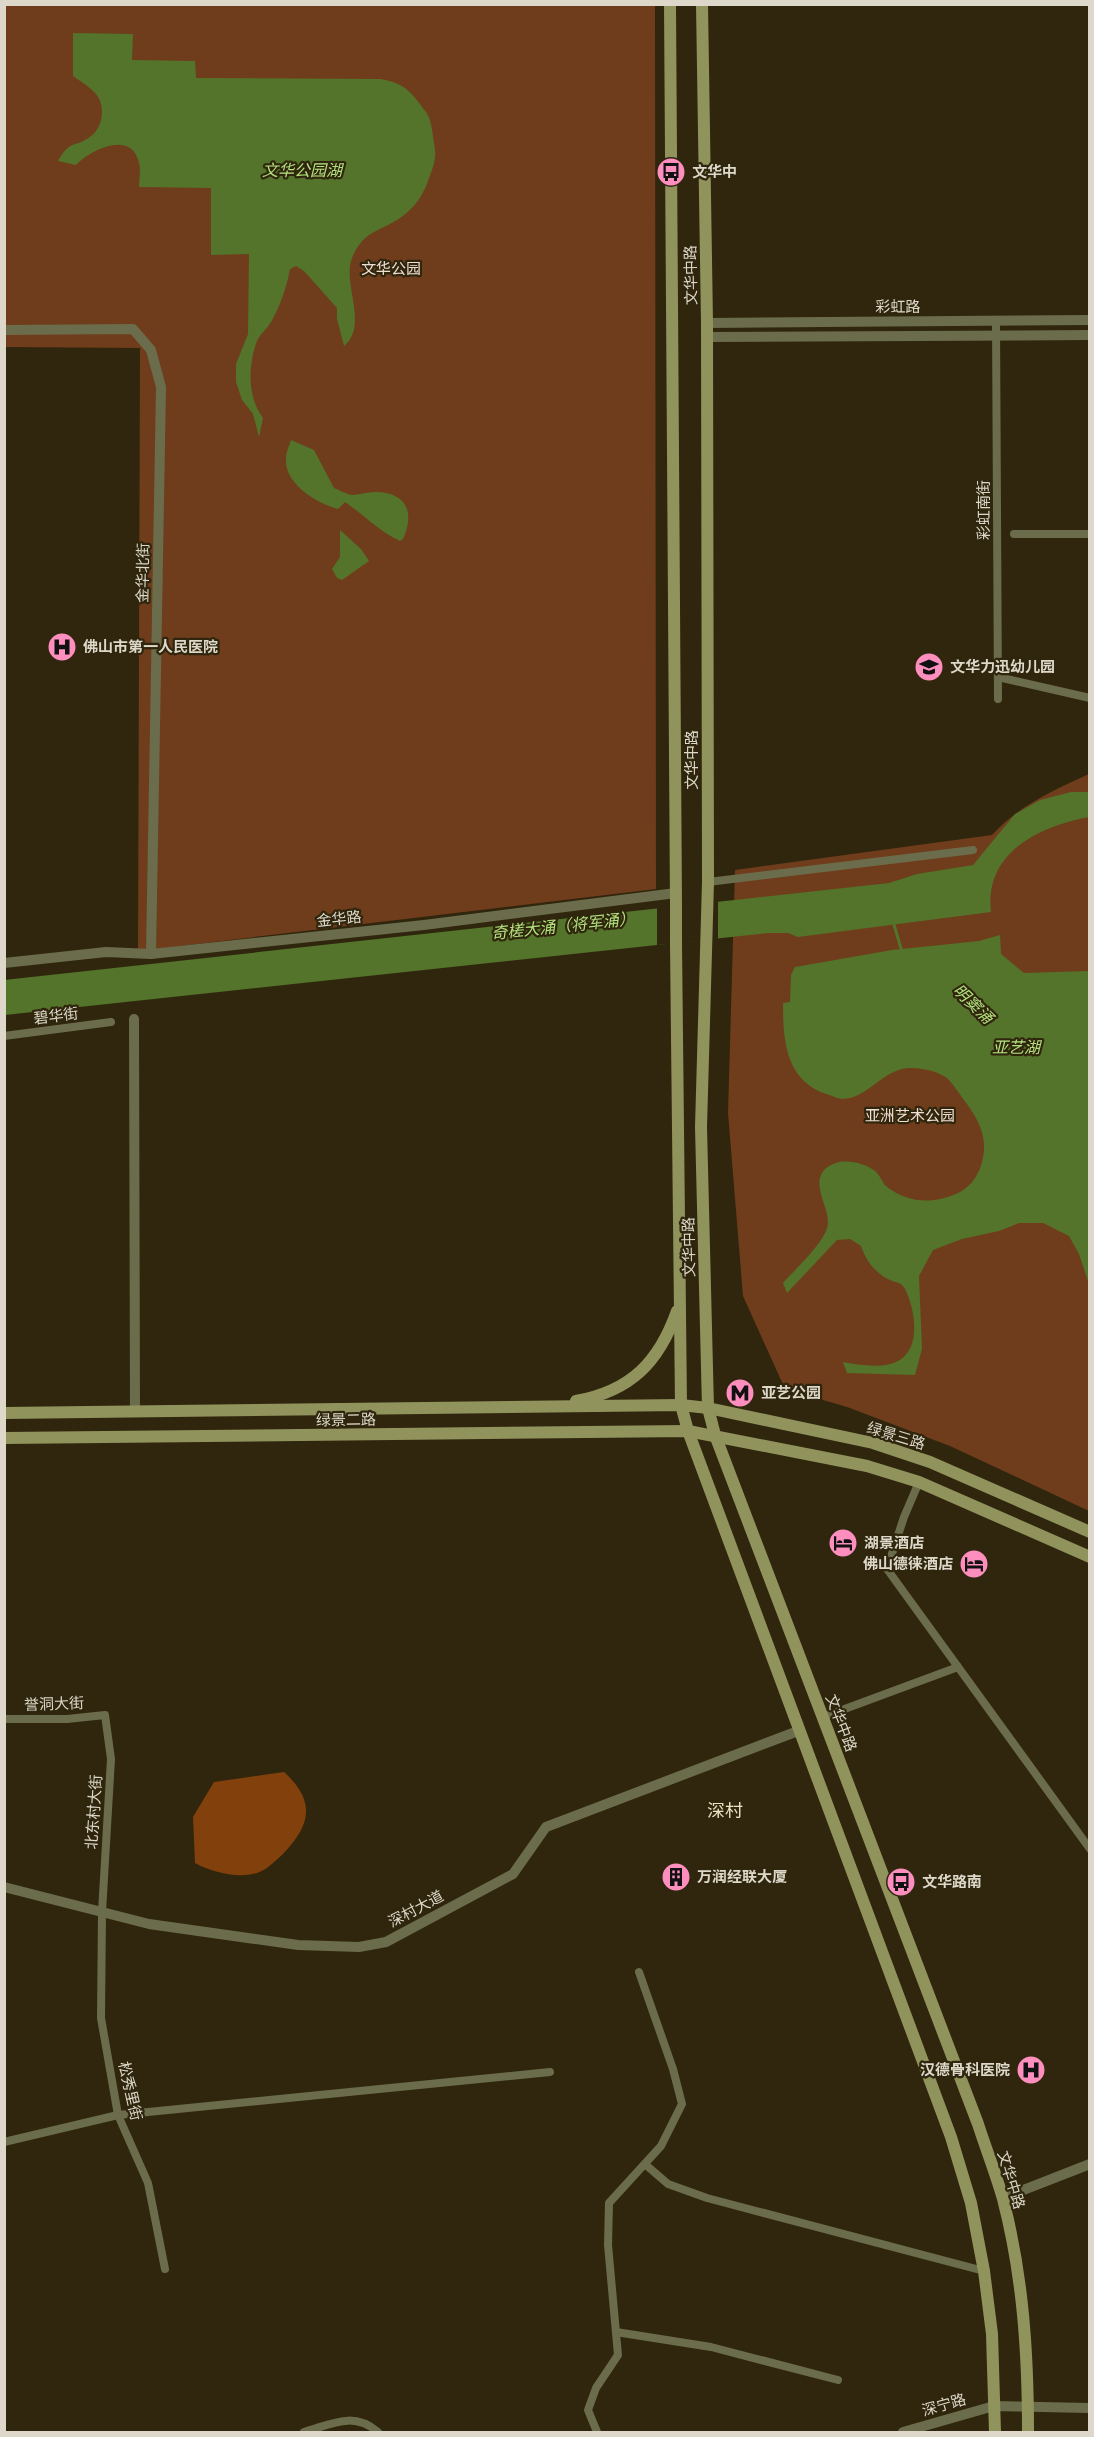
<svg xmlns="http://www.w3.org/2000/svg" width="1094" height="2437" font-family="Rubik,'Noto Sans SC',sans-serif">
  <rect width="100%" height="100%" fill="#2f260d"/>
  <g fill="#6f3d1b">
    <path d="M5,5H655L656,889L138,951L140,348L5,347Z"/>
    <path d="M1089,774V1511L950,1446L847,1407L785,1389L743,1296L728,1113L735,870L992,835C1020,805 1052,791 1089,774Z"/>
  </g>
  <path fill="#82400c" d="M284,1772C316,1801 311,1825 283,1854C275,1861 267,1870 257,1873C238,1879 211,1872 195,1863L193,1817L214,1782Z"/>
  <g fill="#53742a">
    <path d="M73,33L133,34L132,60L195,61L196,78L380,79C405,83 411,92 426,112C432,121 432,132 434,143C437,157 434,165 429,178C424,194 415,208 400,218C379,232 363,231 352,258C342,284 369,325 344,346L337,319V308L304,271L296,266L290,269C287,286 280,307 271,322C267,329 260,334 257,341C248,365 247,397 263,418L259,437L253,414L242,400L236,382V364L248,334L249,254L211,255V188L139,187C139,180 141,170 139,163C132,129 90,150 76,165L58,161C71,138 74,149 91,136C103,127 106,106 96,94C90,87 80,81 73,76Z"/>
    <path d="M291,440L314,450L334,488C339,490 346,494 352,495C359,495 367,492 375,492C407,492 415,513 403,539L400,541C380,532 364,515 345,502L338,509C318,504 284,484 286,459C286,452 289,446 291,440Z"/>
    <path d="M340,530L361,549L369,561L342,580L337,578L332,569L340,557Z"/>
    <path d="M1071,792H1089V817C1040,826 984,852 991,912L798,937L788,933H768L5,1015L4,980L889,883L917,874L973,865L1015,814L1040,800Z"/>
    <path d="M1000,935L1001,954L1024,973L1089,971V1284L1079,1254L1069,1236L1043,1223H1019L999,1231L962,1239L933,1250L919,1276L922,1349L915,1375L847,1373L843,1362C859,1365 883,1369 898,1361C922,1348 915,1309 905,1289C901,1282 897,1283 890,1280C875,1273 866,1261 861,1246L850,1239L837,1240L787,1293L783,1283C794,1270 829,1239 828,1222C828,1203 804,1174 836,1163C848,1159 866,1164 875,1171C880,1175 882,1182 886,1186C908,1204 934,1204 958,1193C975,1185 983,1167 984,1149C985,1130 975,1115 964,1100C959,1093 953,1084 947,1078C936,1070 912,1065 899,1070C879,1076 865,1098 843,1099C838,1099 831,1095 826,1094C785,1080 783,1039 783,1003L790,1002L791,975L795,967L892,950L979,941Z"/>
  </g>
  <path fill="#2f260d" d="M718,900V939L657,945V907Z"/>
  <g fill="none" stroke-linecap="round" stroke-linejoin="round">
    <path stroke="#53742a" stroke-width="3" d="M893,921L902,952"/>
    <g stroke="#6b6c4b" stroke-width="8">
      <path d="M996,321L998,699"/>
      <path d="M1014,534H1090"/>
      <path d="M998,677L1090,698"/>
      <path d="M708,882L973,850"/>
      <path d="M4,1036L111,1022"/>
      <path d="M919,1482L904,1517L887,1569L1090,1849"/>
      <path d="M823,1717L958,1667"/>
      <path d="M4,1719H67L105,1715L111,1759L102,1912L101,2018L118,2115L148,2183L165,2269"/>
      <path d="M4,2142L118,2115L550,2072"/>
      <path d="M646,2165L668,2184L707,2198L984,2271"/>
      <path d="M616,2332L711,2347L838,2380"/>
      <path d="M304,2432C332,2424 353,2411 378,2432"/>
      <path d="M597,2432L588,2410L596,2388L618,2355L608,2245L609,2203L661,2146L682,2104L673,2069L639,1972"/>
    </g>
    <g stroke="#6b6c4b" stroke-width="10">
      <path d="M707,323L1090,320"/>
      <path d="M4,330L133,329L151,350L161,387L151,954"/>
      <path d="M707,337L1090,335"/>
      <path d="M4,963L106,952L151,954L424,925L676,893"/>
      <path d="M134,1019L135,1411"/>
      <path d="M4,1887L149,1924L298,1945L359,1947L386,1942L513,1874L546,1827L798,1731"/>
      <path d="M1003,2198L1090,2164"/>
      <path d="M903,2432L994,2406L1090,2408"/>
    </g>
    <g stroke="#91935d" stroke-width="12">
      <path d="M670,4L676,905"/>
      <path d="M702,4L707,323L708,882L701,1127L708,1408L715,1435L978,2124C986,2149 996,2174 1003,2199C1023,2276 1028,2353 1028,2432"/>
      <path d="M676,944L681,1405L688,1431L951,2137L971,2203L984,2271L992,2334L995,2432"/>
      <path d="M576,1401C631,1391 659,1362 677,1311"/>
      <path d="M4,1413L681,1405L708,1408L873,1443L930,1462L1090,1532"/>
      <path d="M4,1438L688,1431L867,1466L919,1482L1090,1557"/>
    </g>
    <path stroke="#91935d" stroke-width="12" d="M676,905V944"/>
  </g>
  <defs>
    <g id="bus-disc" transform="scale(1.5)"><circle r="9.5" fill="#fd8ebe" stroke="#2f260d"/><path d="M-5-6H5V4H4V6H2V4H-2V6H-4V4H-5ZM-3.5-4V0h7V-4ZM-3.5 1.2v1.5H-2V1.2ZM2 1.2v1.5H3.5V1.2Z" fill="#111"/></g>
    <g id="hospital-disc" transform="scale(1.5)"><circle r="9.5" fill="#fd8ebe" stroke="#2f260d"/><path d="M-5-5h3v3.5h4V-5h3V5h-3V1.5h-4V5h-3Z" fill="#111"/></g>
    <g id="school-disc" transform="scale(1.5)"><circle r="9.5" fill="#fd8ebe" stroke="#2f260d"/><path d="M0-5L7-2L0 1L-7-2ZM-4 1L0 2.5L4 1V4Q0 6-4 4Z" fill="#111"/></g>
    <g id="metro-disc" transform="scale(1.5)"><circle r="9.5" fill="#fd8ebe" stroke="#2f260d"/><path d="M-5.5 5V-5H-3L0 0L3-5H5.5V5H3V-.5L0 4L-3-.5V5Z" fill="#111"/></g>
    <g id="hotel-disc" transform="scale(1.5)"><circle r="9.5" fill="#fd8ebe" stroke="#2f260d"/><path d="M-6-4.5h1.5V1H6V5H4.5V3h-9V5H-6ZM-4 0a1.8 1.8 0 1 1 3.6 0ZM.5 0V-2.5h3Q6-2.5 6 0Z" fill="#111"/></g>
    <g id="building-disc" transform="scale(1.5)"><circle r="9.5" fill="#fd8ebe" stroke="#2f260d"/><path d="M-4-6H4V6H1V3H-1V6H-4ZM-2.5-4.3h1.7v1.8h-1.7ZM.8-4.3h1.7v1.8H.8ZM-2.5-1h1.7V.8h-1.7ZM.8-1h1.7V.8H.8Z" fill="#111"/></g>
  </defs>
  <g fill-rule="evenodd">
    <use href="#bus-disc" x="671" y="172"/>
    <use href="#hospital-disc" x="62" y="647"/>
    <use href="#school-disc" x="929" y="667"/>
    <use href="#metro-disc" x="740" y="1393"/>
    <use href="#hotel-disc" x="843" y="1543"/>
    <use href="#hotel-disc" x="974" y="1564"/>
    <use href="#building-disc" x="676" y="1877"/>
    <use href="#bus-disc" x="901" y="1882"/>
    <use href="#hospital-disc" x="1031" y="2070"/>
  </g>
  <g text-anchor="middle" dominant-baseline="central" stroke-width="4.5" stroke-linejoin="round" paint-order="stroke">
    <g font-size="15" font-weight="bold" fill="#ddd8c9" stroke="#2f260d" text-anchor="start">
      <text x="692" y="172">文华中</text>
      <text x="83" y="647">佛山市第一人民医院</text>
      <text x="950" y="667">文华力迅幼儿园</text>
      <text x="761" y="1393">亚艺公园</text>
      <text x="864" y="1543">湖景酒店</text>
      <text x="953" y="1564" text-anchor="end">佛山德徕酒店</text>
      <text x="697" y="1877">万润经联大厦</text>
      <text x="922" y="1882">文华路南</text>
      <text x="1010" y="2070" text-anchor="end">汉德骨科医院</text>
    </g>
    <g font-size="15" fill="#f2ded2" stroke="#2f260d">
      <text x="391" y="269">文华公园</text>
      <text x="910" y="1116">亚洲艺术公园</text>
    </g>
    <g font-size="15" fill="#ddd8c9" stroke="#2f260d">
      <text transform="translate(691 275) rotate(-91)">文华中路</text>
      <text x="898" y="307">彩虹路</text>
      <text transform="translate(984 510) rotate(-90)">彩虹南街</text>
      <text transform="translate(143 573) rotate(-89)">金华北街</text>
      <text transform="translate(692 760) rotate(-90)">文华中路</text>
      <text transform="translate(339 919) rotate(-6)">金华路</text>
      <text transform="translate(56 1016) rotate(-7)">碧华街</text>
      <text transform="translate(689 1247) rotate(-91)">文华中路</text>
      <text transform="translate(346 1420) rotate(-1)">绿景二路</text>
      <text transform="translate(896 1436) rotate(17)">绿景三路</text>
      <text transform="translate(54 1704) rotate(-2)">誉洞大街</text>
      <text transform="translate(841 1723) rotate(69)">文华中路</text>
      <text transform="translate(94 1812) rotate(-86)">北东村大街</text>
      <text transform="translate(416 1909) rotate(-28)">深村大道</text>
      <text transform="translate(130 2091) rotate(77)">松秀里街</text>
      <text transform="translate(1011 2180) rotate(73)">文华中路</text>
      <text transform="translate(944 2405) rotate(-16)">深宁路</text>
    </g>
    <g font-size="16" font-style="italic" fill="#b2e17d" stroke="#2f260d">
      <text x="302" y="170">文华公园湖</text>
      <text transform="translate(563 926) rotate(-6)">奇槎大涌（将军涌）</text>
      <text transform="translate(973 1004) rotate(44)">明窦涌</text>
      <text x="1016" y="1047">亚艺湖</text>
    </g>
    <g font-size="18" fill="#ece1c2" stroke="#2f260d">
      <text x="725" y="1811">深村</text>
    </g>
  </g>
  <rect width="1094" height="2437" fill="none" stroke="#ddd8c9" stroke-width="12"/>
</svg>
